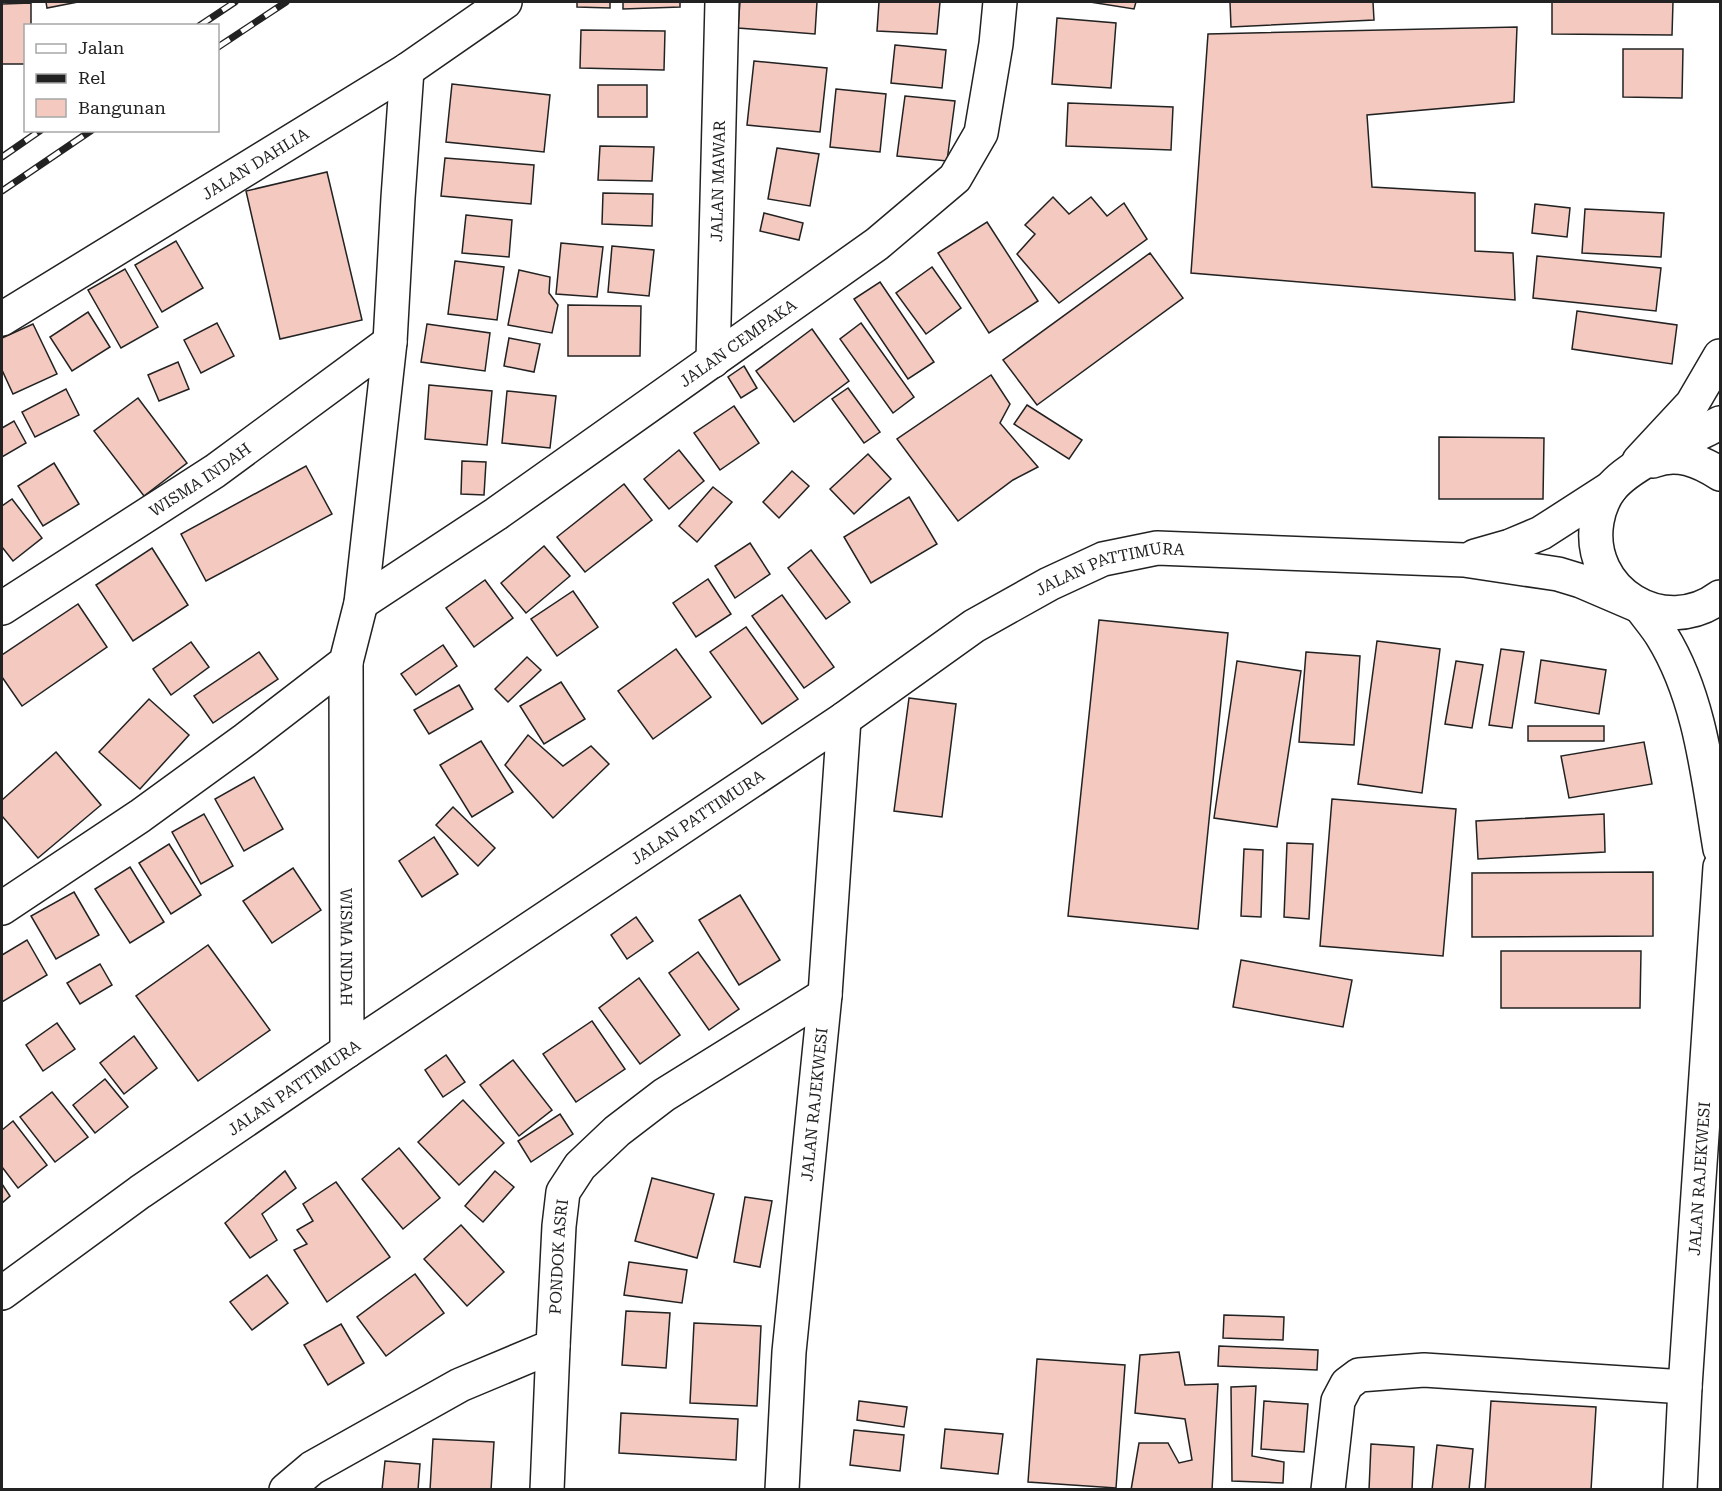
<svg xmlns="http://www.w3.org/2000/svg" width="1722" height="1491" font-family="'Roboto Serif',serif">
  <rect width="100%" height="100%" fill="#fff"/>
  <g fill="#f3c9c0" stroke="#222" stroke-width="1.5">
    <path d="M46,2H78L47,8Z"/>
    <path d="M577,2H610V8L577,7Z"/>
    <path d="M623,2H680V7L623,9Z"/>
    <path d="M740,2H817L815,34L738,28Z"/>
    <path d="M879,2H940L937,34L877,31Z"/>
    <path d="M1090,2H1136L1134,9Z"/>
    <path d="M1230,2H1373L1374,20L1231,27Z"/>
    <path d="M1552,2H1673L1672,35L1552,34Z"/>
    <path d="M31,3V26H26V64H2V4Z"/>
    <path d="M1057,18L1116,23L1111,88L1052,84Z"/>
    <path d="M1517,27L1514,102L1367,115L1372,187L1475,193V251L1513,253L1515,300L1191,273L1208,34Z"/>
    <path d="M581,30L665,31L664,70L580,68Z"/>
    <path d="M895,45L946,50L942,88L891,83Z"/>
    <path d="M1623,49H1683L1682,98L1623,97Z"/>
    <path d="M754,61L827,68L820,132L747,125Z"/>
    <path d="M452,84L550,95L544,152L446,142Z"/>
    <rect x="598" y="85" width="49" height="32"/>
    <path d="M836,89L886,94L880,152L830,147Z"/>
    <path d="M905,96L955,101L947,161L897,156Z"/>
    <path d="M1068,103L1173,107L1171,150L1066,146Z"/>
    <path d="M600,146L654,147L652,181L598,180Z"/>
    <path d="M777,148L819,154L810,206L768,199Z"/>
    <path d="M445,158L534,165L531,204L441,196Z"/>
    <path d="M327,172L362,320L280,339L246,191Z"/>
    <path d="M603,193L653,194L652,226L602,224Z"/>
    <path d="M1053,197L1069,214L1091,197L1107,216L1124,203L1147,239L1059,303L1017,254L1035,234L1025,225Z"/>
    <path d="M1535,204L1570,208L1567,237L1532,233Z"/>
    <path d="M1585,209L1664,213L1661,257L1582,253Z"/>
    <path d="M764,213L803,223L799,240L760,231Z"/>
    <path d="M466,215L512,220L509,257L462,253Z"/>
    <path d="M987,222L1038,301L989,333L938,253Z"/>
    <path d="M176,241L203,288L162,312L135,265Z"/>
    <path d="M561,243L603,247L597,297L556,294Z"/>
    <path d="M612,246L654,250L649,296L608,292Z"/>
    <path d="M1150,253L1183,298L1037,405L1003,360Z"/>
    <path d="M1537,256L1661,268L1656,311L1533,298Z"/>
    <path d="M455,261L504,267L497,320L448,314Z"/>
    <path d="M932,267L961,308L926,334L896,293Z"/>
    <path d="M125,269L158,327L121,348L88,290Z"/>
    <path d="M519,270L550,277L549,293L558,305L552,333L508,325Z"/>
    <path d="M880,282L934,362L908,379L854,299Z"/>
    <path d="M568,305L641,306L640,356H568Z"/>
    <path d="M1577,311L1677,325L1672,364L1572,349Z"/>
    <path d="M88,312L110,347L72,371L50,337Z"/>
    <path d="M217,323L234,356L201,373L184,340Z"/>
    <path d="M861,323L914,397L893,413L840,339Z"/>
    <path d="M33,324L57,374L13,394L2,370V338Z"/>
    <path d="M427,324L490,333L485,371L421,362Z"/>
    <path d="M812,329L849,381L794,422L756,371Z"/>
    <path d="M509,338L540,344L534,372L504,366Z"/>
    <path d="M178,362L189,389L159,401L148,375Z"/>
    <path d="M744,366L757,388L741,398L728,377Z"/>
    <path d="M991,375L1010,404L1000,423L1038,467L1013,480L958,521L897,439Z"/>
    <path d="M429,385L492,391L487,445L425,439Z"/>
    <path d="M848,388L880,432L864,443L832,399Z"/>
    <path d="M66,389L79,415L35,437L22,412Z"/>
    <path d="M507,391L556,396L550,448L502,443Z"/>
    <path d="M138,398L187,463L144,496L94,431Z"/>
    <path d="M1027,405L1082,440L1069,459L1014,424Z"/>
    <path d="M734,406L759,443L720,470L694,433Z"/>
    <path d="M14,421L26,443L2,457V428Z"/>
    <path d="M1439,437L1544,438L1543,499H1439Z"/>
    <path d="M679,450L704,481L669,509L644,479Z"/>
    <path d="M868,454L891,479L854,514L830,489Z"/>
    <path d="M462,461L486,462L484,495L461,494Z"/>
    <path d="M54,463L79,504L43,526L18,486Z"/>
    <path d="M306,466L332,514L206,581L181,534Z"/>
    <path d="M792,471L809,486L779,518L763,502Z"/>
    <path d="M624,484L652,520L585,572L557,537Z"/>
    <path d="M713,487L732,502L697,542L679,526Z"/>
    <path d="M909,497L937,544L871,583L844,537Z"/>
    <path d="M12,499L42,538L13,561L2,547V506Z"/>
    <path d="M750,543L770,574L735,598L715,566Z"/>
    <path d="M544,546L570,576L526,613L501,583Z"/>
    <path d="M152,548L188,605L133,641L96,585Z"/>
    <path d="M811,550L850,602L826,619L788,568Z"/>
    <path d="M708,579L731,614L696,637L673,603Z"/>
    <path d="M485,580L513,618L474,647L446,608Z"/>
    <path d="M573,591L598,627L557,656L531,619Z"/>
    <path d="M782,595L834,667L804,688L752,616Z"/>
    <path d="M78,604L107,647L22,706L2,677V655Z"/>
    <path d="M1099,620L1228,633L1198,929L1068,916Z"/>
    <path d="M746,627L798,699L762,724L710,652Z"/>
    <path d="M1377,641L1440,649L1422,793L1358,784Z"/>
    <path d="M191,642L209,667L171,695L153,669Z"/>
    <path d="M443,645L457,666L416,695L401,674Z"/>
    <path d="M676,649L711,697L653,739L618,691Z"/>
    <path d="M1501,649L1524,652L1512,728L1489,725Z"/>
    <path d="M259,652L278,679L213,723L194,696Z"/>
    <path d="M1306,652L1360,656L1354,745L1299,742Z"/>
    <path d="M527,657L541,670L508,702L495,689Z"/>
    <path d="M1541,660L1606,670L1599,714L1535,703Z"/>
    <path d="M1237,661L1301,671L1277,827L1214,818Z"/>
    <path d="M1456,661L1483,665L1472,728L1445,724Z"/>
    <path d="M561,682L585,719L544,744L520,706Z"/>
    <path d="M459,685L473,709L429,734L414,710Z"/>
    <path d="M909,698L956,704L942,817L894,811Z"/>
    <path d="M149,699L189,735L140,789L99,752Z"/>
    <rect x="1528" y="726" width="76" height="15"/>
    <path d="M528,735L563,766L591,746L609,764L553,818L505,765Z"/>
    <path d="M481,741L513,792L472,817L440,765Z"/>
    <path d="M1644,742L1652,784L1569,798L1561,756Z"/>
    <path d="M56,752L101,805L38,858L2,816V800Z"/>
    <path d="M254,777L283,829L244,851L215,799Z"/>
    <path d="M1332,799L1456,809L1443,956L1320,946Z"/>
    <path d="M453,807L495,848L478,866L436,825Z"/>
    <path d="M204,814L233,866L201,884L172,832Z"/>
    <path d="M1604,814L1605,852L1478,859L1476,821Z"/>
    <path d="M434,837L458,874L422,897L399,861Z"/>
    <path d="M1287,843L1313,844L1309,919L1284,917Z"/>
    <path d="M169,844L201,895L171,914L139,863Z"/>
    <path d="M1244,849L1263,850L1261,917L1241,916Z"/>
    <path d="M130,867L164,922L130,943L95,889Z"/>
    <path d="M293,868L321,910L272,943L243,901Z"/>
    <path d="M1653,872V936L1472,937V873Z"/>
    <path d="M74,892L99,935L56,959L31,916Z"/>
    <path d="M740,895L780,960L739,985L699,920Z"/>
    <path d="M636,917L653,941L627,959L611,935Z"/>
    <path d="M27,940L47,975L2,1002V955Z"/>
    <path d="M208,945L270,1030L198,1081L136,996Z"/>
    <path d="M1501,951H1641L1640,1008H1501Z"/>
    <path d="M698,952L739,1009L709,1030L669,973Z"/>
    <path d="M1241,960L1352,980L1343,1027L1233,1007Z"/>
    <path d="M100,964L112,985L80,1004L67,983Z"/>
    <path d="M639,978L680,1035L640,1064L599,1008Z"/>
    <path d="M592,1021L625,1069L576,1102L543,1054Z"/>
    <path d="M57,1023L75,1049L43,1071L26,1045Z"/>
    <path d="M134,1036L157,1068L124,1094L100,1063Z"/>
    <path d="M446,1055L465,1082L443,1097L425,1070Z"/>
    <path d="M513,1060L552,1110L519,1136L480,1085Z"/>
    <path d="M105,1079L128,1107L95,1133L73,1105Z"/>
    <path d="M52,1092L88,1137L55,1162L20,1117Z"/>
    <path d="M463,1100L504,1143L459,1185L418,1142Z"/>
    <path d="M560,1114L573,1134L531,1162L518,1141Z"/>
    <path d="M13,1121L47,1165L18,1188L2,1167V1130Z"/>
    <path d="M399,1148L440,1198L403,1229L362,1179Z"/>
    <path d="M285,1171L296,1188L262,1214L277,1240L250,1258L225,1223Z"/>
    <path d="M495,1171L514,1187L483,1222L465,1206Z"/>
    <path d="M652,1178L714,1194L697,1258L635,1241Z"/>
    <path d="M336,1182L390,1257L327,1302L294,1250L307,1244L297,1230L313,1221L303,1204Z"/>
    <path d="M2,1184L10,1196L2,1203Z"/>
    <path d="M745,1197L772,1201L760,1267L734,1262Z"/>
    <path d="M461,1225L504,1272L467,1306L424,1259Z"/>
    <path d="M629,1262L687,1270L682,1303L624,1295Z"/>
    <path d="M415,1274L444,1313L386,1356L357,1317Z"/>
    <path d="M267,1275L288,1303L252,1330L230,1302Z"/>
    <path d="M626,1311L670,1313L666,1368L622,1365Z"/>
    <path d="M1224,1315L1284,1317L1283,1340L1223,1338Z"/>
    <path d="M694,1323L761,1326L757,1406L690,1403Z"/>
    <path d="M341,1324L364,1363L328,1385L304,1345Z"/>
    <path d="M1219,1346L1318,1350L1317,1370L1218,1366Z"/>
    <path d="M1179,1352L1185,1385L1218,1384L1212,1490H1131L1139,1443H1168L1179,1463L1192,1460L1185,1419L1135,1413L1140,1355Z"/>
    <path d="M1037,1359L1125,1365L1116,1488L1028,1482Z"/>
    <path d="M1256,1386L1252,1456L1284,1462L1283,1483L1232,1481L1231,1387Z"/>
    <path d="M859,1401L907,1407L904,1427L857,1420Z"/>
    <path d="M1264,1401L1308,1404L1304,1452L1261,1449Z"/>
    <path d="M1491,1401L1596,1407L1591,1490H1485Z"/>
    <path d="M621,1413L738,1419L736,1460L619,1453Z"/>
    <path d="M945,1429L1003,1434L998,1474L941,1468Z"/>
    <path d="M854,1430L904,1435L900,1471L850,1465Z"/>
    <path d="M433,1439L494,1442L491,1490H430Z"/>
    <path d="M1371,1444L1414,1447L1412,1490H1369Z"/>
    <path d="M1437,1445L1473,1449L1469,1490H1432Z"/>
    <path d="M385,1461L420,1464L418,1490H382Z"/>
  </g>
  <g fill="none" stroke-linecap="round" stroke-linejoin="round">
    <g stroke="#222" stroke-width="36">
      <g id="street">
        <path id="s1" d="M2,319L407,70L505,2"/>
        <path d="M390,342L398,198L407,70"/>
        <path id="s2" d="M713,361L722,2"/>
        <path id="s3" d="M361,603L496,514L877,244L955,178L981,133L996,44L1000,2"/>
        <path id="s4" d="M2,608L215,471L390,342L361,603L346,662L246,739L140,816L2,908"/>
        <path id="s5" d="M346,662L347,1051"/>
        <path id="s6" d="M286,1490L312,1468L460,1385L553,1346L559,1226L563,1192L580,1166L617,1131L664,1095L825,995"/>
        <path d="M547,1490L553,1346"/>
        <path id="s7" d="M782,1490L789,1352L825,995L844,719"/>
        <path d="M1328,1490L1338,1401L1347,1384L1359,1375L1424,1370L1685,1387"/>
      </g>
    </g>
    <g stroke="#222" stroke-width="36">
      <g id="secondary">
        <path d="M1475,556L1510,546L1541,533L1611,488"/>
        <path id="s8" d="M2,1293L140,1192L347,1051L844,719L974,626L1049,584L1103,559L1157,548L1464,560L1558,574L1581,581L1637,605"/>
      </g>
    </g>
    <g stroke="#222" stroke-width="36">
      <path id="primary" d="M1639,461L1692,404L1720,356"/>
    </g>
    <g stroke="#222" stroke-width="36">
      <g id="highway">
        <path d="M1720,423C1691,438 1631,463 1611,488C1604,497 1599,510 1597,521C1585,591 1664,639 1720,597"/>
        <path d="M1653,461C1677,451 1700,461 1720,474"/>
        <path d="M1640,606C1647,616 1656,626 1662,636C1701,699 1708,778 1720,849"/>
        <path id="s9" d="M1680,1490L1685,1387L1720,867"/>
      </g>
    </g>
    <use href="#street" stroke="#fff" stroke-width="33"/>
    <use href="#secondary" stroke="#fff" stroke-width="33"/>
    <use href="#primary" stroke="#fff" stroke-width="33"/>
    <use href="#highway" stroke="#fff" stroke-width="33"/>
    <g stroke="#222" stroke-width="7">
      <g id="rail">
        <path d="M199,26L235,2"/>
        <path d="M218,47L286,2"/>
        <path d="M2,157L41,130"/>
        <path d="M2,191L92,130"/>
      </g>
    </g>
    <use href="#rail" stroke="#fff" stroke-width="4.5" stroke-dasharray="14" stroke-linecap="butt"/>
  </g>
  <g text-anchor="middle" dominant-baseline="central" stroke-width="4.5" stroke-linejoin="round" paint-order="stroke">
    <g font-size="16" fill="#222" stroke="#fff">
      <text stroke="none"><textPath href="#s1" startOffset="297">JALAN DAHLIA</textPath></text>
      <text stroke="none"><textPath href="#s2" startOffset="180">JALAN MAWAR</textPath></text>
      <text stroke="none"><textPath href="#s3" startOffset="458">JALAN CEMPAKA</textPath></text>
      <text stroke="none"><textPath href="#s4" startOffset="236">WISMA INDAH</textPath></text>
      <text stroke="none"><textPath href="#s8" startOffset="1329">JALAN PATTIMURA</textPath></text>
      <text stroke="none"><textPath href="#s8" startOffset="843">JALAN PATTIMURA</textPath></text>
      <text stroke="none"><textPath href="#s5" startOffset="285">WISMA INDAH</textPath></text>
      <text stroke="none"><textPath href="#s8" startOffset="357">JALAN PATTIMURA</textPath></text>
      <text stroke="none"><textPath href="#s7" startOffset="387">JALAN RAJEKWESI</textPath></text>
      <text stroke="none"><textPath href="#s9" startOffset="312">JALAN RAJEKWESI</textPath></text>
      <text stroke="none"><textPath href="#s6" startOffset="394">PONDOK ASRI</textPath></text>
    </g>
  </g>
  <rect width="1722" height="1491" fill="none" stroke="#222222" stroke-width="6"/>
  <rect x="24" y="24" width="195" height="108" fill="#ffffff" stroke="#a7a7a7" stroke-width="1.5"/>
  <rect x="36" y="44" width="30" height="9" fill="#ffffff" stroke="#a7a7a7" stroke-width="1.5"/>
  <text x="78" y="54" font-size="18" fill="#222222">Jalan</text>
  <rect x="36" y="74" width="30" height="9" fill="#222222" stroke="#a7a7a7" stroke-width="1.5"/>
  <text x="78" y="84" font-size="18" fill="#222222">Rel</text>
  <rect x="36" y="99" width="30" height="18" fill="#f3c9c0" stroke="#a7a7a7" stroke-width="1.5"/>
  <text x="78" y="114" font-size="18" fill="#222222">Bangunan</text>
</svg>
